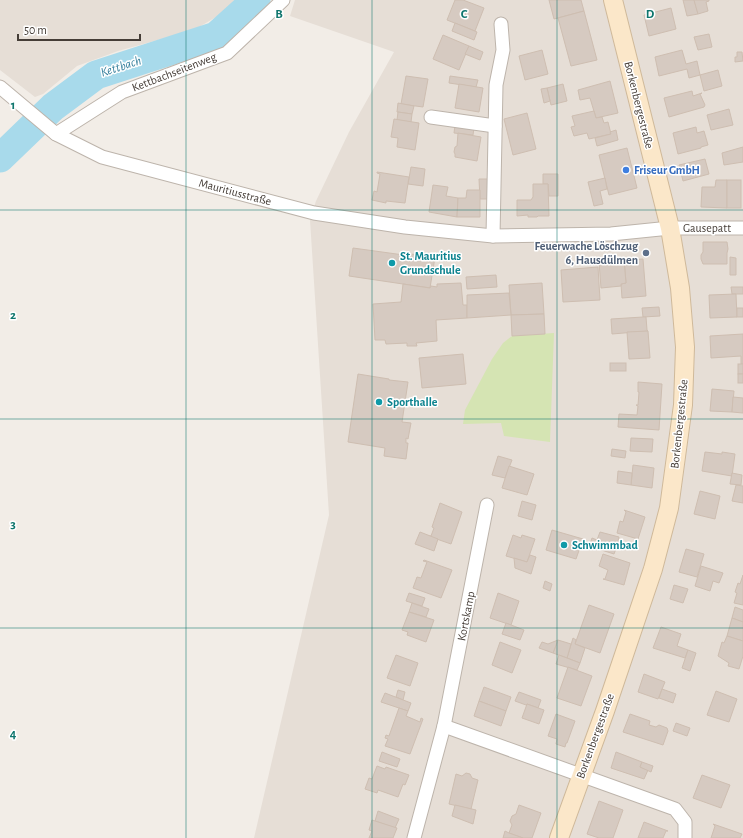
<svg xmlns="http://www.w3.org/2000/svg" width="743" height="838" font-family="'Alegreya Sans',sans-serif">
  <rect width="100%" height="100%" fill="#f2ede7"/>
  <g fill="#e6ded6">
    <path d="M0,0H238L228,10L199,27L165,38L118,51L77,66L43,94L35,97L0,70Z"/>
    <path d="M295,0H743V838H254L329,515L310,220L316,201L349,132L394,52L290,16Z"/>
  </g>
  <path fill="#d5e4b3" d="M554,333L550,442L504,436L501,423L463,424L465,410L492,359L503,343L512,336Z"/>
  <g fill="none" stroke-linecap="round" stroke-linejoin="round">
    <path stroke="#a8daeb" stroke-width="29" d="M0,158L53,107L96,75L216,36L256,0"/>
  </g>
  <g fill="#d6cac1" stroke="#cebeb1">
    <path d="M455,0H463L484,8L475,31L447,20Z"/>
    <path d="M549,0H581L584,11L554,19Z"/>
    <path d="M683,0H694L698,14L687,16Z"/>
    <path d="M694,0H709V1L706,2L708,11L698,14Z"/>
    <path d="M671,8L676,29L649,36L644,15Z"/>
    <path d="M584,11L597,60L571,66L558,18Z"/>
    <path d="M455,23L477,32L474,40L452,31Z"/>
    <path d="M709,34L712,47L698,50L694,37Z"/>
    <path d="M443,35L469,46L459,70L433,59Z"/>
    <path d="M469,46L483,52L480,60L465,54Z"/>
    <path d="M542,50L548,74L525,80L519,56Z"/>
    <path d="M682,50L686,64L697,61L700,75L689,78L687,69L659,76L655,57Z"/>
    <path d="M737,52H742L743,61L735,62V57H737Z"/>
    <path d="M718,70L722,86L704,91L700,75Z"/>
    <path d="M406,76L428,79L423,107L401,104Z"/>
    <path d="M450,76L478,80L476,87L449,83Z"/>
    <path d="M610,81L618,113L596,118L590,98L580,100L578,90Z"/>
    <path d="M459,84L483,88L479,112L455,108Z"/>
    <path d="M563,84L567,101L551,105L547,88Z"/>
    <path d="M547,88L550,101L544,103L541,89Z"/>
    <path d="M692,91L693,96L702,93L700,94L705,105L704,107L669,117L664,98Z"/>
    <path d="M398,103L414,106L412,114L397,112Z"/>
    <path d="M729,109L733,125L711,130L707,115Z"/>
    <path d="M594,111L596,118L602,117L604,123L608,122L611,134L589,139L587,133L574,136L571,127L575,126L572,116Z"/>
    <path d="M398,112L412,114L411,122L397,120Z"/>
    <path d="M527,113L536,149L513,155L504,119Z"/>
    <path d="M394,119L419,123L415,150L397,147L398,138L391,137Z"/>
    <path d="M455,125L474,128L473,135L454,133Z"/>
    <path d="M696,127L697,133L704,131L708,145L701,147V148L678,154L673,133Z"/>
    <path d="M616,130L618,140L597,146L595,138L611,134L610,132Z"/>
    <path d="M458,133L481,137L477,161L455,157V154L454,152L455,147L457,146Z"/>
    <path d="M743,147V162L724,165L722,153Z"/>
    <path d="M627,148L637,188L609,195L599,155Z"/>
    <path d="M705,159L709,174L683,181L679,165Z"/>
    <path d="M411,167L425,169L423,186L408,184Z"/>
    <path d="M377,172L409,177L405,203L386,201V203L372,200L374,191L377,192L380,174L377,173Z"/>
    <path d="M543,174H558V196H549L548,184H543Z"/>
    <path d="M605,178L607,189L600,191L603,204L594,206L588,182Z"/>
    <path d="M479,179H489L488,199H480Z"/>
    <path d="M716,180H727V208L701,207L702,187H715Z"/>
    <rect x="727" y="180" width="14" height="28"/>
    <path d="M533,184H548L549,216H538L537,217H528V215L517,216V200H531L533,197Z"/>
    <path d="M433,185L448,187L446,196L458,198L457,217L429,212Z"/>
    <path d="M467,190H480V217H457L458,198H466Z"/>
    <path d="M703,242H727L728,249L727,253V264H703L701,259V255L703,252Z"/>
    <path d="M353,248L411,256V254L435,257L430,288L349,276Z"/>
    <path d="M730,257L736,258V275H730Z"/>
    <path d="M643,259L646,296L622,298L621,284L626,283L624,260Z"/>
    <path d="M624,260L626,283L621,284V286L601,288L599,262Z"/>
    <path d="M598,267L600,300L563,302L561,270Z"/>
    <path d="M496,275L497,287L467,289L466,277Z"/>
    <path d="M461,283L463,305H467V318L436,320L437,341L416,343L417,346H407V343L386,344L385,340H375L373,304L401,302L403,284L430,288L431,286L437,287V284Z"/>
    <path d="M542,283L544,314L511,315L509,285Z"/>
    <path d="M731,287H743V294H732Z"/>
    <path d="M509,293L511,315L467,318V295Z"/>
    <path d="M736,294L737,317L710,318L709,295Z"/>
    <path d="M659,307L660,316L643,317L642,308Z"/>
    <rect x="737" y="308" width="6" height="9"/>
    <path d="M544,314L545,334L512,336L511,315Z"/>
    <path d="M643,317H646L647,330L648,331L612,334L611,319Z"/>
    <path d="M648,331L650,358L629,359L627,332Z"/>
    <path d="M743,334V364H741V356L711,358L710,336Z"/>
    <path d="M463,354L466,384L422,388L419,358Z"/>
    <rect x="610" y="363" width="16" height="8"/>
    <rect x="738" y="364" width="5" height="10"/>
    <path d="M358,374L389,379V380L408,382L402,422L411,423L408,439L406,438V443H408L406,459L384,456L385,448L348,442Z"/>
    <rect x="738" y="374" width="5" height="9"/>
    <path d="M638,382L662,384L659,430L618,427L619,414L637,415L638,406L636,405H638L639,392H638Z"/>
    <path d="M712,389L734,391L732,412L710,411Z"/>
    <path d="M733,397L743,398V413L732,412Z"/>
    <path d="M631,438L653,439L652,452L630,451Z"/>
    <path d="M612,449L626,451L625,458L611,456Z"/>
    <path d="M705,452L722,454V452L735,454L732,476L702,471Z"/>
    <path d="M498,456L512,460L505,478L492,475Z"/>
    <path d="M633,465L654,468L652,488L631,485Z"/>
    <path d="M509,466L534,474L527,495L502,488Z"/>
    <path d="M618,471L632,473L631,485L617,483Z"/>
    <path d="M732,473L742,475L741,485L730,484Z"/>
    <path d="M736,485L743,486V503L732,501Z"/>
    <path d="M700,491L720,496L715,519L694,514Z"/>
    <path d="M522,501L536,505L532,520L518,516Z"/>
    <path d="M440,503L462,512L451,544L428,536H431L434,528L432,527Z"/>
    <path d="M624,510L645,517L638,539L617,533L620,521L623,522L626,512Z"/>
    <path d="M552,530L583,539L576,559L546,550Z"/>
    <path d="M420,532L438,539L434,551L415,544Z"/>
    <path d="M600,532L619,537L617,546L597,540Z"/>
    <path d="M513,535L521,538L522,535L535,539L527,562L506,556Z"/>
    <path d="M592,538L597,540L595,548L589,547Z"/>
    <path d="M597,540L617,546L614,554L595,548Z"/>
    <path d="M686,549L704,554L697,577L679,572Z"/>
    <path d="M603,554L630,563L624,585L603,579H605L608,570L599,566Z"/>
    <path d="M530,555L536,557L531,574L515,568L514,558L527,562Z"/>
    <path d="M424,560L452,570L441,598L413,588L417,577L421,578L427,562L423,561Z"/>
    <path d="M701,566L723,573L719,583L713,581L710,591L695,586Z"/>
    <path d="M743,575V605L734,603L737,593L735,592L738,583L740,584Z"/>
    <path d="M545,581L552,584L550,591L543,588Z"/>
    <path d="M674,585L688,589L683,603L670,599Z"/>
    <path d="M409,593L425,598L422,606L406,601Z"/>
    <path d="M498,593L519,601L511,625L490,618Z"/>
    <path d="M412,603L429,609L426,617L409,612Z"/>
    <path d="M589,605L614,614L600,653L575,644Z"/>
    <path d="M735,607L743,610V622L732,618Z"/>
    <path d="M409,612L434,620L426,642L407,635L408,632L402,630Z"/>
    <path d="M732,618L743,622V641L727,636Z"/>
    <path d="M506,623L524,630L520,640L502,634Z"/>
    <path d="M661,627L681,634L677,646L688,650L685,658L653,648Z"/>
    <path d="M727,636L743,641V656L739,669L728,666L729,663L718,656L722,642L724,643Z"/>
    <path d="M573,638L576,640L575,644L585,648L580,663L567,658Z"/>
    <path d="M558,640L571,644L567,658L553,653Z"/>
    <path d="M558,640L553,653L539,648L542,642L548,644Z"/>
    <path d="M500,642L521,650L512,673L492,665Z"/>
    <path d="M688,650L696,653L690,671L682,668Z"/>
    <path d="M396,655L418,663L410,686L387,678Z"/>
    <path d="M559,655L580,663L577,670L556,664Z"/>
    <path d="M568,667L592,676L581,706L557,698Z"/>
    <path d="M644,674L665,682L658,699L638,692Z"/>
    <path d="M484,687L511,697L506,711L479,701Z"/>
    <path d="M662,689L676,694L673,703L659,698Z"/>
    <path d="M398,690L405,692L403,700L396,697Z"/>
    <path d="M716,691L737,699L729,722L707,715Z"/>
    <path d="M519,692L541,700L538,708L527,704L526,705L515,701Z"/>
    <path d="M385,693L411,703L408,711L381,702Z"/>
    <path d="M479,701L506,711L501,726L474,716Z"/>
    <path d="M527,704L544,710L539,724L522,718Z"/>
    <path d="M399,708L408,711L406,716L420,722L421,718L423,719L410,754L385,746L388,739L385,738L386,735L389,736Z"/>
    <path d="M556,714L575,721L567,743H566L565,747L556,744L557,739L548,736Z"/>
    <path d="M630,714L650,721L649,725L656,727L659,725L667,728L668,731L663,745L623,732Z"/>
    <path d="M676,723L690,728L687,736L673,731Z"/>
    <path d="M382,752L400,759L397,767L379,761Z"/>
    <path d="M616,752L642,762L640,767L648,770L644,779L611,768Z"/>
    <path d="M642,762L653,766L651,772L640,767Z"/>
    <path d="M377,766L385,769L386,767L409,775L405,785L403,784L398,797L378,790L377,793L365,789L369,778L372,779Z"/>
    <path d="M466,773L470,774L472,778L478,780L471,809L449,804L456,774L462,776Z"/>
    <path d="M702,775L730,785L721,808L693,798Z"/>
    <path d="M599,801L623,810L613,838H599L587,834Z"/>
    <path d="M455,805L476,810L473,824L452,816Z"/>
    <path d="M519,805L541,813L532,838H523L509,833L512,825L510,821L512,816L516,814Z"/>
    <path d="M378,811L399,819L395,828L375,821Z"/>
    <path d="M372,820L397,828L393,838H369L372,831L369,830Z"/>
    <path d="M644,822L668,831H666L663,838H638Z"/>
    <path d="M713,824L742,834L740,838H711L715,826Z"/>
    <path d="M505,831L509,833L523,838H503Z"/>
  </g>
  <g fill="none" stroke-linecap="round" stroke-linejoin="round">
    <g stroke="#bdb4ab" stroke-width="15">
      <g id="street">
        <path d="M0,87L56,134L102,157L314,213L405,227L493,236L611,234L670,228H743"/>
        <path d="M431,117L495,126"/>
        <path d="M56,134L122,92L227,53L283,0"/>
        <path d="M493,236L496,85L503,50L501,24"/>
        <path d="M444,726L675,809L685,822V838"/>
        <path d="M414,838L444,726L487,505"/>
      </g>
    </g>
    <g stroke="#cfb99a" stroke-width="20">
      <path id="secondary" d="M559,838L605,711L653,569L669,508L683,405L685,347L680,288L670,228L613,0"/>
    </g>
    <use href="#street" stroke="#fff" stroke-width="13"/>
    <use href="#secondary" stroke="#fbe7c9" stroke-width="18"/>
  </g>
  <path fill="none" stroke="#0f766e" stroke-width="1" stroke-opacity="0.55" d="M186,0V838M372,0V838M557,0V838M0,210H743M0,419H743M0,628H743"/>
  <circle fill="#3f7fe0" stroke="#fff" stroke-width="1.5" cx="626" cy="170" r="4"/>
  <circle fill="#5c6f8a" stroke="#fff" stroke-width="1.5" cx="646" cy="253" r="4"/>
  <g fill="#0f9aa8" stroke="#fff" stroke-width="1.5">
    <circle cx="392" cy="263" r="4"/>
    <circle cx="379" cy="402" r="4"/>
    <circle cx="564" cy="545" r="4"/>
  </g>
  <g text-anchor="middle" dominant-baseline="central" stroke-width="3" stroke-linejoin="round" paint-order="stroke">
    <g font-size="12" fill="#453d37" stroke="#fff">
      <text transform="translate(174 72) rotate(-21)">Kettbachseitenweg</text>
      <text transform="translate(639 105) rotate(76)">Borkenbergestraße</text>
      <text transform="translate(235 192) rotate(15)">Mauritiusstraße</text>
      <text x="707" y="228">Gausepatt</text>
      <text transform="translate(679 424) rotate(-84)">Borkenbergestraße</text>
      <text transform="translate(466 616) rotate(-79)">Kortskamp</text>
      <text transform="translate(595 736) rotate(-70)">Borkenbergestraße</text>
    </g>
    <g font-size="12" font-weight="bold" fill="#366cbe" stroke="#fff" text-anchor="start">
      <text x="634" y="170">Friseur GmbH</text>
    </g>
    <g font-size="12" font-weight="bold" fill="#4e5e75" stroke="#fff" text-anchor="end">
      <text x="638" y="246">Feuerwache Löschzug<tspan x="638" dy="14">6, Hausdülmen</tspan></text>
    </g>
    <g font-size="12" font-weight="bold" fill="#0d838f" stroke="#fff" text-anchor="start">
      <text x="400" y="256">St. Mauritius<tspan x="400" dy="14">Grundschule</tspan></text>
      <text x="387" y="402">Sporthalle</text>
      <text x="572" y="545">Schwimmbad</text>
    </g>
    <g font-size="13" font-style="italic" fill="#337e9b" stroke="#fff">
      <text transform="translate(121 67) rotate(-18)">Kettbach</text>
    </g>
  </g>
  <g font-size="13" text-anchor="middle" font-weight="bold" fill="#0f766e" stroke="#fff" stroke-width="3" stroke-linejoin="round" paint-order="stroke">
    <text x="279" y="18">B</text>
    <text x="464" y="18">C</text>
    <text x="650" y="18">D</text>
    <text x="13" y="109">1</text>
    <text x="13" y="319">2</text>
    <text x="13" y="528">3</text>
    <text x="13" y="738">4</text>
  </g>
  <path d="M18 34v6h122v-6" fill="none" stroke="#453d37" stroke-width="2"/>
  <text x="24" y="34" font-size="12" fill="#453d37" stroke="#ffffff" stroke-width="3" paint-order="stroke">50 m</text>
</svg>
